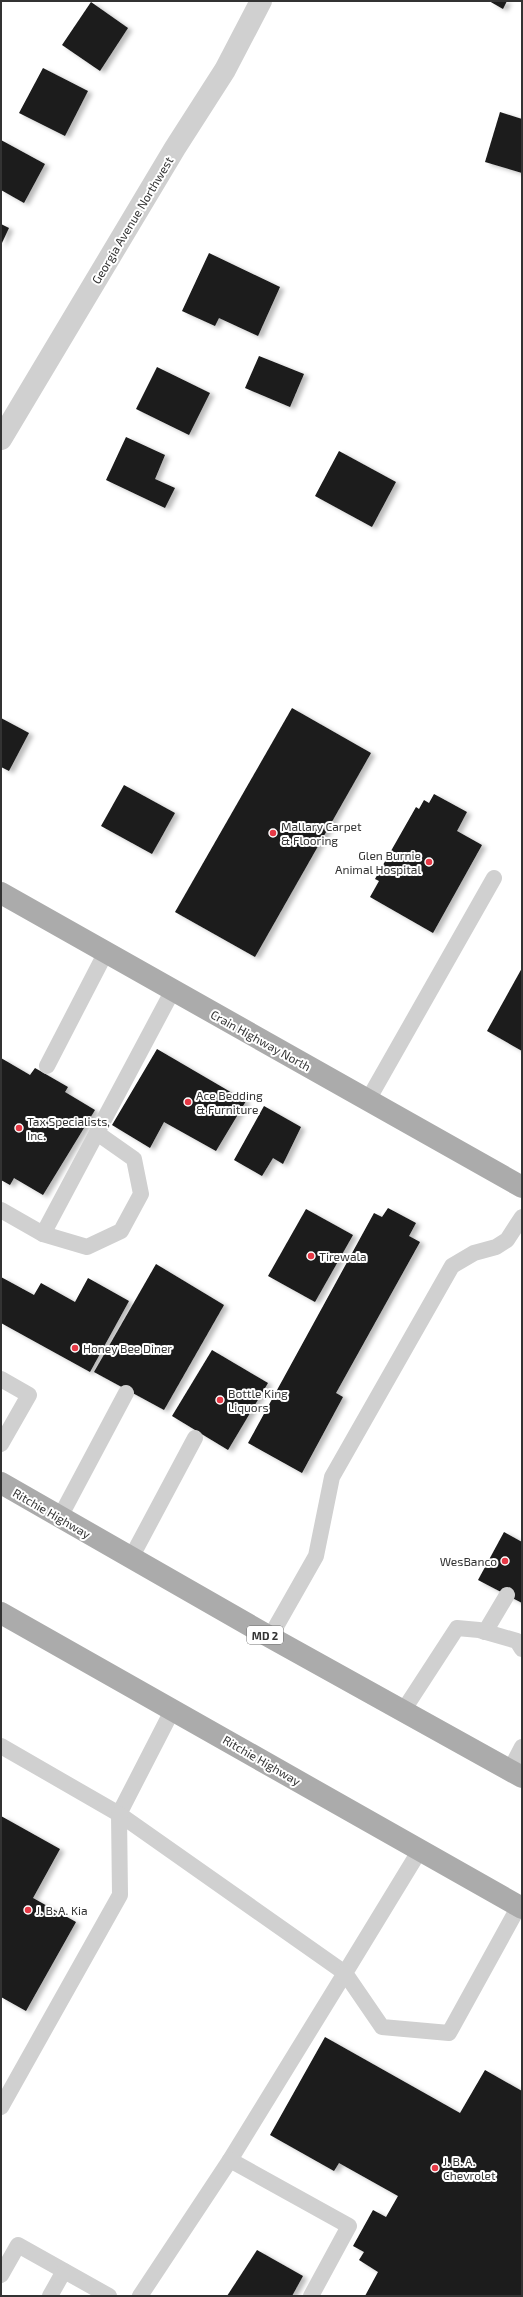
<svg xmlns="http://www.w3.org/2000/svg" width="523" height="2297" font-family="'Exo 2',sans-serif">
  <defs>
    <filter id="shadow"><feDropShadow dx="4.5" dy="2.5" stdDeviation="2" flood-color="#0004"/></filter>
  </defs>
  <rect width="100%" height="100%" fill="#fff"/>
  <g fill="#1a1a1a" filter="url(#shadow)">
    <path d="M489,1H507L503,9Z"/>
    <path d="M91,2L128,28L100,71L62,45Z"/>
    <path d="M43,68L88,91L65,136L19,113Z"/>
    <path d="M500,112L522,119V173L485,162Z"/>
    <path d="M1,140L45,164L24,203L1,190Z"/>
    <path d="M1,224L9,228L1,245Z"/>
    <path d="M209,253L280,287L258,336L219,318L215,326L182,311Z"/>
    <path d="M259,356L304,374L290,407L245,388Z"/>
    <path d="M157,367L210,393L189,435L136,409Z"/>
    <path d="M126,437L165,455L155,479L175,488L165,508L106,480Z"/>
    <path d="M339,451L396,482L372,527L315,496Z"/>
    <path d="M292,708L371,753L255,957L175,912Z"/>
    <path d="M1,718L29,733L9,771L1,767Z"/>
    <path d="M124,785L175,813L152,854L101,826Z"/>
    <path d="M434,794L467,812L457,831L482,845L433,933L370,897L379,881L375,879L416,807L419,809L424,800L429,803Z"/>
    <path d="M522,968V1051L487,1031Z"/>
    <path d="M157,1049L246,1101L216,1151L164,1122L150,1148L112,1125Z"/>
    <path d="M1,1058L30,1075L35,1068L68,1087L65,1092L95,1110L43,1195L14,1178L10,1185L1,1180Z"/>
    <path d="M264,1106L301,1127L283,1164L273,1158L262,1176L234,1160Z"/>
    <path d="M388,1208L416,1223L409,1236L420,1242L336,1393L343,1397L302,1473L248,1443L374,1213L382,1217Z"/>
    <path d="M306,1209L353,1235L315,1302L268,1276Z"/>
    <path d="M156,1264L224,1305L164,1410L94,1372Z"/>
    <path d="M1,1277L34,1295L41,1283L75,1302L88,1278L129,1301L90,1372L1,1323Z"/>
    <path d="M212,1350L268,1383L228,1450L172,1416Z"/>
    <path d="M504,1532L522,1542V1603L478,1580Z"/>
    <path d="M1,1816L60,1849L33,1898L76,1922L26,2011L1,1997Z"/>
    <path d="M325,2037L460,2113L485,2070L522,2091V2296H365L378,2272L359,2260L364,2252L353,2246L373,2210L386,2217L398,2196L339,2163L334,2171L270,2135Z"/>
    <path d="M257,2250L303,2276L292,2296H227Z"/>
  </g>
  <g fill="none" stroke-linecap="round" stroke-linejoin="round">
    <g stroke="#d0d0d0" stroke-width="16">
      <path d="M47,1066L106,952"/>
      <path d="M368,1100L494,878"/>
      <path d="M1,1210L43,1234L87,1247L121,1231L141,1194L134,1159L97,1133"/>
      <path d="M43,1234L173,990"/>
      <path d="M1,1379L29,1395L1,1444"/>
      <path d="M60,1517L126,1393"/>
      <path d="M131,1558L195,1438"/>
      <path d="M485,1632L507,1595"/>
      <path d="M270,1637L316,1556L332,1477L452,1266L474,1253L496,1247L507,1240L522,1217"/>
      <path d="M403,1711L457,1628L479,1630L517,1641L522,1649"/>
      <path d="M1,1746L119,1814L173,1709"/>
      <path d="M510,1770L522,1747"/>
      <path d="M119,1814L345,1973L230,2160L140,2296"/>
      <path d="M420,1850L345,1973L382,2027L449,2033L519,1906"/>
      <path d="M1,2107L120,1895L119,1814"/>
      <path d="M230,2160L349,2226L311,2296"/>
      <path d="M1,2275L18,2245L109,2296"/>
      <path d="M50,2296L64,2271"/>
    </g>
    <path stroke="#d0d0d0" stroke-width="22" d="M1,439L175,148L225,70L261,1"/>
    <g stroke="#ababab" stroke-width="22">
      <path d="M1,893L522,1187"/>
      <path d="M1,1483L270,1637L522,1777"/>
      <path d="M1,1613L522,1908"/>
    </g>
  </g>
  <g fill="#e63946" stroke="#fff" stroke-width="1.5">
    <circle cx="273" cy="833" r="4"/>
    <circle cx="429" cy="862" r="4"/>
    <circle cx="188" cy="1102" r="4"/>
    <circle cx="19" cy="1128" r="4"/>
    <circle cx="311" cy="1256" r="4"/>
    <circle cx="75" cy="1348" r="4"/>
    <circle cx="220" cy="1400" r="4"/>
    <circle cx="505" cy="1561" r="4"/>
    <circle cx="28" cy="1910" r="4"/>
    <circle cx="435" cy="2168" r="4"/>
  </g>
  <g text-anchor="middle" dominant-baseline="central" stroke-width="4" stroke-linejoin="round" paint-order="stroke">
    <rect fill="#fff" stroke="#707070" stroke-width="1" x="247" y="1626" width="36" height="18" rx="3"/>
    <g font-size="11" font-weight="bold" fill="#333">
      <text x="265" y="1635">MD 2</text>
    </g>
    <g font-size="12" fill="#333" stroke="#fff">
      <text transform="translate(132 220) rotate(-59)">Georgia Avenue Northwest</text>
      <text transform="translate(261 1040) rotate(29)">Crain Highway North</text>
      <text transform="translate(52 1513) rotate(30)">Ritchie Highway</text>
      <text transform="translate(262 1760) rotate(30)">Ritchie Highway</text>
    </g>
    <g font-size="12" fill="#333" stroke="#fff" text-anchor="start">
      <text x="281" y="826">Mallary Carpet<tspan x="281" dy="14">&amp; Flooring</tspan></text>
      <text x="421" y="855" text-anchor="end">Glen Burnie<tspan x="421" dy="14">Animal Hospital</tspan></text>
      <text x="196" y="1095">Ace Bedding<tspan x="196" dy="14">&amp; Furniture</tspan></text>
      <text x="27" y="1121">Tax Specialists,<tspan x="27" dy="14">Inc.</tspan></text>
      <text x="319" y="1256">Tirewala</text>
      <text x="83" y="1348">Honey Bee Diner</text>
      <text x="228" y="1393">Bottle King<tspan x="228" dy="14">Liquors</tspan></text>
      <text x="497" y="1561" text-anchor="end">WesBanco</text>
      <text x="36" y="1910">J. B. A. Kia</text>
      <text x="443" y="2161">J. B. A.<tspan x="443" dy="14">Chevrolet</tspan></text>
    </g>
  </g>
  <rect width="523" height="2297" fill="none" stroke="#333333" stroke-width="4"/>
</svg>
